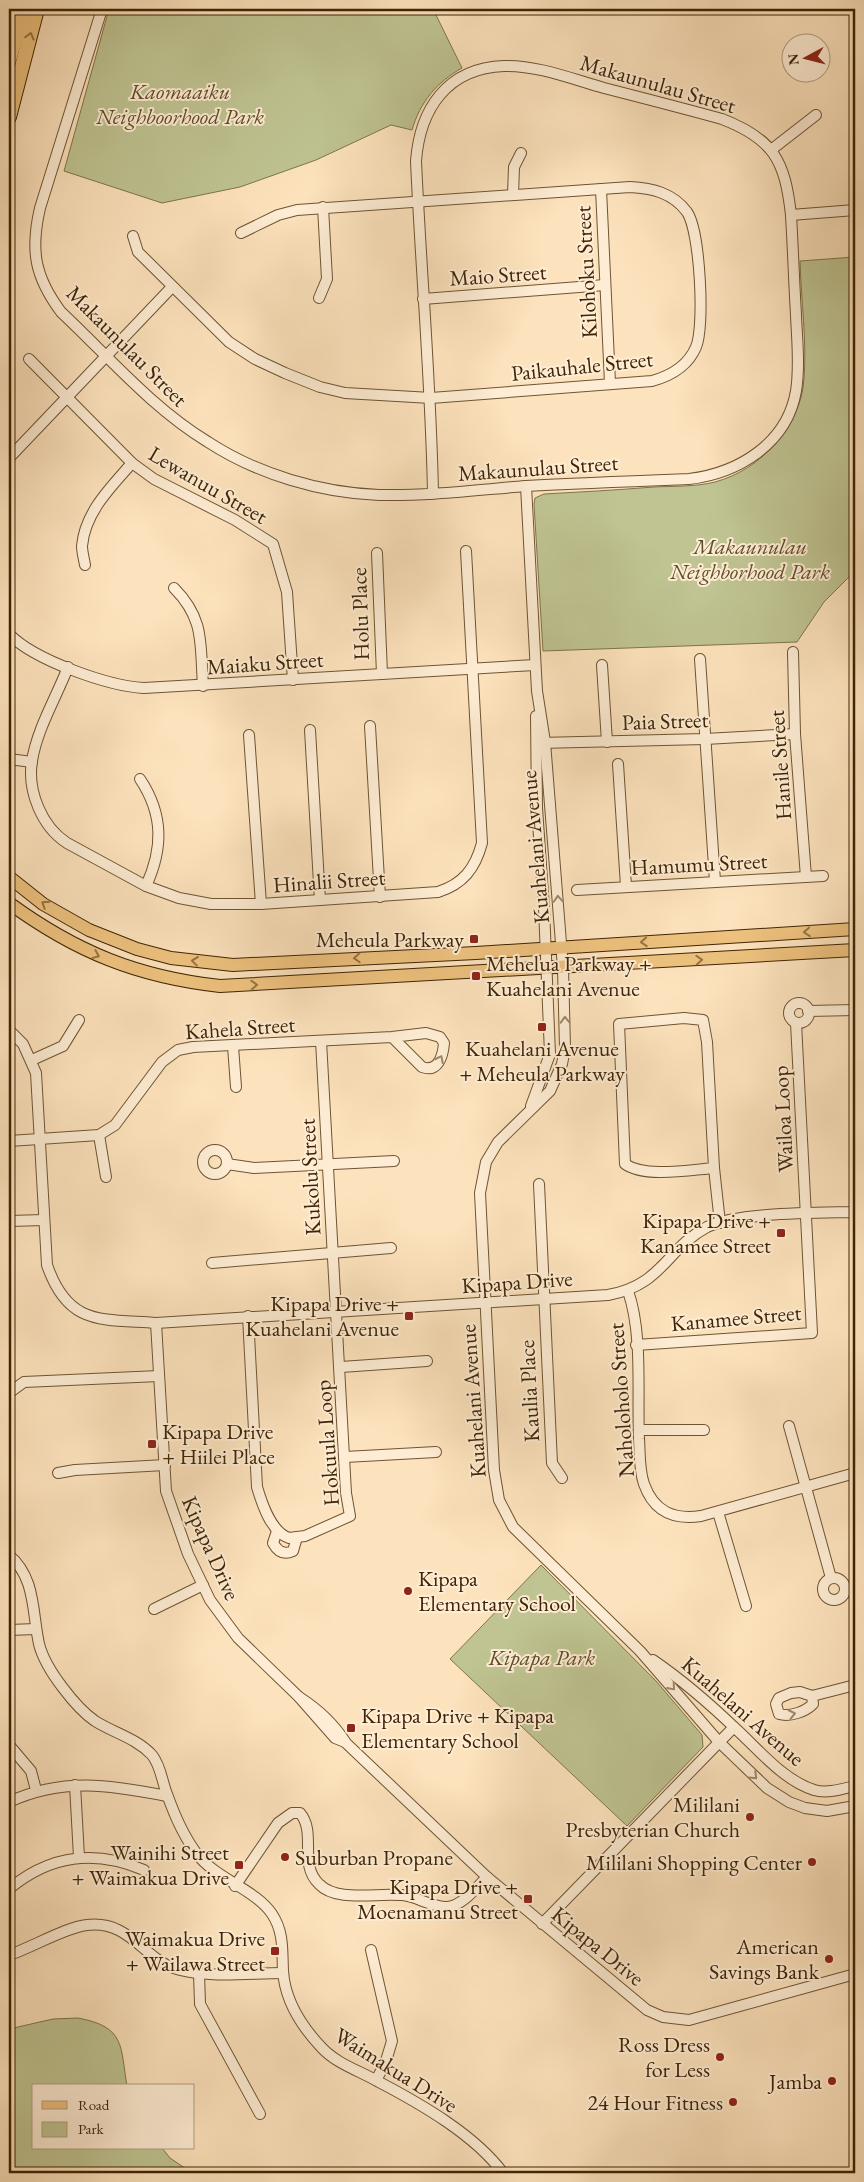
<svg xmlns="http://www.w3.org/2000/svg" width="864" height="2182" font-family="'EB Garamond',serif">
  <rect width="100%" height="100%" fill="#fde3bd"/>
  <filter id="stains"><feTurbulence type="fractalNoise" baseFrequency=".004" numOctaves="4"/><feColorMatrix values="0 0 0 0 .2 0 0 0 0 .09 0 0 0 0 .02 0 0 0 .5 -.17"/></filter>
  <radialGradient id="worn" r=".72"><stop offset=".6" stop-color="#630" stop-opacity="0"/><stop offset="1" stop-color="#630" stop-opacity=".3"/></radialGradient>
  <g fill="#bfc492" stroke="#7f744c">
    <path d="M109,9H443L436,15L462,68C437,82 420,102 412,130L391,125L316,160L240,187L162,203L64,171Z"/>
    <path d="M855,257V571L824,602L797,642L543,651L534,504L535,498L544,494C580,492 617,490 654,487C674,486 695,487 715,482C760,470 801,427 804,379C807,341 801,300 800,261Z"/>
    <path d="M541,1565L656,1681L702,1735L703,1747L627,1826L450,1659Z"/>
    <path d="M78,2018C126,2027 120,2046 127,2086H34V2148H162L170,2158L192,2173H9V2029L53,2019Z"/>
  </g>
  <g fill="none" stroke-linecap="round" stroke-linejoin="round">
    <g stroke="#6e5433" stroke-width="12">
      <g id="minor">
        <path d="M102,9L40,208C30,251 35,277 61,312C109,357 152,408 208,442C257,474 321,493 379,495C428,496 477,490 526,486C580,483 635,481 689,479C738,473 787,444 796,391C800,366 797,340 796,315C794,282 793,248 791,215C785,161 774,139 722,119C682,108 643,98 604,88C572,79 537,65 504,66C447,68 420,109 416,161C421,272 431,383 433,494"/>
        <path d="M771,150L816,115"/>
        <path d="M601,189L610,383"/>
        <path d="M513,195L514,167L521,153"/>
        <path d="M791,215L855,210"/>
        <path d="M133,236L138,252L229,342L255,359L285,373L320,387L345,393L431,398L652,381C670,376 688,366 696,347C705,326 700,231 687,212C673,193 652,188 630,187L297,210L278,215L241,233"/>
        <path d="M319,298L327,279L323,207"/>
        <path d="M423,299L605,285"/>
        <path d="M29,359L132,463L154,479L235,520L273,544L287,592L293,680"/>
        <path d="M9,458L172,287"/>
        <path d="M526,486L537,691L545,742L563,968L565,1048L562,1064L550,1091L498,1142L486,1162L480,1193L494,1470L499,1500L513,1527L640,1651L719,1742L767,1788L789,1802L805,1808L827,1811L855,1806"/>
        <path d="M377,553L382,674"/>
        <path d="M85,565C84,559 82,552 82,546C85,512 111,487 132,463"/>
        <path d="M174,588C205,619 200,644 203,686"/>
        <path d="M9,634C34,660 108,686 144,688L535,665"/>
        <path d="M793,652L795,734L806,877"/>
        <path d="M700,659L715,881"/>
        <path d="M602,665L607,742"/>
        <path d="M68,667C56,698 37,729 32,761C27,791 42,827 67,843L146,886L179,898L211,904H261L438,892C463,884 475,869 482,843L466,551"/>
        <path d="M370,726L380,897"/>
        <path d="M310,730L320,900"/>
        <path d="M249,735L261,904"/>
        <path d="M539,743L705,739L795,734"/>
        <path d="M9,759L32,762"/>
        <path d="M618,764L626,886"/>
        <path d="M140,779C164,815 163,849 146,886"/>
        <path d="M577,890L823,876"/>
        <circle cx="799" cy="1013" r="10"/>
        <path d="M808,1011L855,1010"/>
        <path d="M684,1018L703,1020L707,1042L714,1168C689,1170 645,1178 625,1164L619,1024Z"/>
        <path d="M9,1030L23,1044L36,1073L47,1265C68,1326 101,1319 156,1323L608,1295C663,1285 666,1249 707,1227C738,1212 819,1213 855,1212"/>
        <path d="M233,1046L236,1087"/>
        <path d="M32,1060L63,1046L79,1020"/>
        <path d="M531,1106L550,1054L544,908L537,808L536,716"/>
        <path d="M99,1135L106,1177"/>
        <path d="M9,1141L99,1135L115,1125L162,1062L178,1050L193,1047L392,1037L426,1033L440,1037L444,1043C443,1056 438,1073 422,1067L392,1037"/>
        <circle cx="215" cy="1162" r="12"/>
        <path d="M227,1164L254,1168L394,1161"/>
        <path d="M714,1168L720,1223"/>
        <path d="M539,1184L552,1463L562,1478"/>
        <path d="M9,1221L44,1220"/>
        <path d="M212,1263L391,1248"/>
        <path d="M628,1291C643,1334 637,1393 639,1439C640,1454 639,1470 644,1484C654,1512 674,1520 701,1516L855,1473"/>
        <path d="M248,1316L257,1487C262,1504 271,1532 289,1538L305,1536L350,1516L346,1493L321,1041"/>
        <path d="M156,1323L166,1491L188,1554L210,1600L238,1638L299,1697L335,1738L345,1742"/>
        <path d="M636,1345L812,1333L796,1023"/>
        <path d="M341,1367L427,1361"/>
        <path d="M9,1393L24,1382L159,1376"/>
        <path d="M789,1426L831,1578"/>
        <path d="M639,1430H704"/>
        <path d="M345,1457L436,1452"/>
        <path d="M58,1473L75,1470L165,1465"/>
        <path d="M718,1512L746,1606"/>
        <path d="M277,1531L273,1543C278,1552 284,1555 293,1551L297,1537"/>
        <path d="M9,1555C36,1578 32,1612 39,1644C43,1660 53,1675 63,1688C72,1700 82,1712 95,1721C114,1733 136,1738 152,1755C161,1766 162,1782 167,1794C174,1814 184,1837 197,1854C216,1879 255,1889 272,1914C284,1932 282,1950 283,1971C285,2001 302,2027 322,2048C337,2064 360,2071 379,2082C421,2104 475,2135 503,2173"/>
        <circle cx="834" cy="1589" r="11"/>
        <path d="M154,1609L203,1585"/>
        <path d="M9,1630L36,1629"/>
        <path d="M653,1660C682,1680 710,1704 736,1729C759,1750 783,1780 814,1790C827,1794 842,1789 855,1786"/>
        <path d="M812,1696L813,1704C805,1712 790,1717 779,1714L776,1704L779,1698L791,1693L800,1692L812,1696L855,1685"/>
        <path d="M299,1697C318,1709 334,1724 346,1743L487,1877L647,2010L663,2017L689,2020L855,1974"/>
        <path d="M9,1745L31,1771L36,1790"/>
        <path d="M75,1785L79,1857"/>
        <path d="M9,1802C63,1777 110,1785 167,1796"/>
        <path d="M235,1886L278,1823L292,1813H300C317,1833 298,1864 319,1884C338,1904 382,1891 408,1896C420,1899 436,1908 448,1907C463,1905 477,1887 487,1877"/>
        <path d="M9,1889C50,1855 94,1849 144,1870"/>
        <path d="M542,1924L734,1727"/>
        <path d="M371,1950L392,2041L385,2064L376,2080"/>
        <path d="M9,1955C31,1948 66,1927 87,1925C132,1920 143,1961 180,1970C212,1978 250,1973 283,1973"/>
        <path d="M199,1973L200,2004L260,2114"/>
      </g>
    </g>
    <g stroke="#3f2405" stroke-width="14">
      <g id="major">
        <path d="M9,877L43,904L89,930L137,949L171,958L233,965L476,953L855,929"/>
        <path d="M9,903C76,952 138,977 220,986L855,950"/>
      </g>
    </g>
    <g stroke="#3f2405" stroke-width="16">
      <g id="highway">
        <path d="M9,60L24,9"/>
        <path d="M9,117L37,9"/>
      </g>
    </g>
    <use href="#minor" stroke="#feedd4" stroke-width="10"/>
    <use href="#major" stroke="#eec27e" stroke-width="12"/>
    <use href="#highway" stroke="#eec27e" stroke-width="14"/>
  </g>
  <defs><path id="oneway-chevron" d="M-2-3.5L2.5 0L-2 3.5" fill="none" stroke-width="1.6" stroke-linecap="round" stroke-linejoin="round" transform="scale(1.25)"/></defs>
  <g stroke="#967342">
    <use href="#oneway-chevron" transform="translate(30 36) rotate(-75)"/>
    <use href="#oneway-chevron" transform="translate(45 904) rotate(-147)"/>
    <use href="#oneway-chevron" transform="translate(807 932) rotate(176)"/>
    <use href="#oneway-chevron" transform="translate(644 942) rotate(176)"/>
    <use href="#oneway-chevron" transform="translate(96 955) rotate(22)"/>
    <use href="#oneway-chevron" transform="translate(357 958) rotate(177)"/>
    <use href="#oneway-chevron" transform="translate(699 960) rotate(-3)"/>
    <use href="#oneway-chevron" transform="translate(195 961) rotate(-173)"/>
    <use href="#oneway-chevron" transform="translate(254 985) rotate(-3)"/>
  </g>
  <g stroke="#9e886c">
    <use href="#oneway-chevron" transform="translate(558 899) rotate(-94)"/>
    <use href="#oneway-chevron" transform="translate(565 1020) rotate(-92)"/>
    <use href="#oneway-chevron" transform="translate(440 1059) rotate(-63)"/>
    <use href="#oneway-chevron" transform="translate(672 1687) rotate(49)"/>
    <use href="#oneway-chevron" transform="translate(792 1714) rotate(-12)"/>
    <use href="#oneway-chevron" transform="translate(754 1776) rotate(44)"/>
  </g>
  <g fill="#8f2418" stroke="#feedd4" stroke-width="2">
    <rect x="469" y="934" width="10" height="10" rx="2.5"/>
    <rect x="471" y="971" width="10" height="10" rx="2.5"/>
    <rect x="537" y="1022" width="10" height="10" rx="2.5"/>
    <rect x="776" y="1228" width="10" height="10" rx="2.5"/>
    <rect x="404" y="1311" width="10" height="10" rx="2.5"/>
    <rect x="147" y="1439" width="10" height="10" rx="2.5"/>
    <circle cx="408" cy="1591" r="5"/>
    <rect x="346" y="1723" width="10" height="10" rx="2.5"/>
    <circle cx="750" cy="1817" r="5"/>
    <circle cx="285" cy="1857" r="5"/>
    <circle cx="812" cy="1862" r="5"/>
    <rect x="234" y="1860" width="10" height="10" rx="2.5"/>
    <rect x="523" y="1894" width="10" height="10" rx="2.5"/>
    <rect x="270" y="1946" width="10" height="10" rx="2.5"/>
    <circle cx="829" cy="1959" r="5"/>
    <circle cx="720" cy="2057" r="5"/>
    <circle cx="832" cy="2081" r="5"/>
    <circle cx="733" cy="2102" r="5"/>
  </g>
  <g text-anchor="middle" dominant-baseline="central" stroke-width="4" stroke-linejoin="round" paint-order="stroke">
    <g font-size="22" fill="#3f2405" stroke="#feedd4">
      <text transform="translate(658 84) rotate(16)">Makaunulau Street</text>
      <text transform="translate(586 272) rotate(-93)">Kilohoku Street</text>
      <text transform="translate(498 275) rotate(-4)">Maio Street</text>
      <text transform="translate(127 346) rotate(45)">Makaunulau Street</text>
      <text transform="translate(582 366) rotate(-6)">Paikauhale Street</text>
      <text transform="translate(538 468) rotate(-4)">Makaunulau Street</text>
      <text transform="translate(208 485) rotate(30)">Lewanuu Street</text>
      <text transform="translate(360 614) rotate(-92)">Holu Place</text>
      <text transform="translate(265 663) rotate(-4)">Maiaku Street</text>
      <text transform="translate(665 721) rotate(-2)">Paia Street</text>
      <text transform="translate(780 765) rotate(-94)">Hanile Street</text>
      <text transform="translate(535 847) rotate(-95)">Kuahelani Avenue</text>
      <text transform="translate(699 864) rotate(-3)">Hamumu Street</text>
      <text transform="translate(329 881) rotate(-4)">Hinalii Street</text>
      <text transform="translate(240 1028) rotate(-4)">Kahela Street</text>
      <text transform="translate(783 1119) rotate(-93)">Wailoa Loop</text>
      <text transform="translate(310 1177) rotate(-93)">Kukolu Street</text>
      <text transform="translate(517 1282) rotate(-4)">Kipapa Drive</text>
      <text transform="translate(736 1318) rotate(-5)">Kanamee Street</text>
      <text transform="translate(529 1391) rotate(-93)">Kaulia Place</text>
      <text transform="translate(621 1400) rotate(-94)">Naholoholo Street</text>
      <text transform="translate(473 1401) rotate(-94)">Kuahelani Avenue</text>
      <text transform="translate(327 1443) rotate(-94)">Hokuula Loop</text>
      <text transform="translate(211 1548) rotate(66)">Kipapa Drive</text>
      <text transform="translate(743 1711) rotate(41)">Kuahelani Avenue</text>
      <text transform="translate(598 1946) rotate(39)">Kipapa Drive</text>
      <text transform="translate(396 2070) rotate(32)">Waimakua Drive</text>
    </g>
    <g font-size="22" font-style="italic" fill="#5f4c28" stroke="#feedd4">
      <text x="180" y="91">Kaomaaiku<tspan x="180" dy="25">Neighboorhood Park</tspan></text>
      <text x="750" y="546">Makaunulau<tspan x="750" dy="25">Neighborhood Park</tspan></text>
      <text x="542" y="1657">Kipapa Park</text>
    </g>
    <g font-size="22" fill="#3f2405" stroke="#feedd4" text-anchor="end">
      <text x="464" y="939">Meheula Parkway</text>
      <text x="486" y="963" text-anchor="start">Mehelua Parkway +<tspan x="486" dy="25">Kuahelani Avenue</tspan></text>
      <text x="542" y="1048" text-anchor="middle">Kuahelani Avenue<tspan x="542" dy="25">+ Meheula Parkway</tspan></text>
      <text x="771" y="1220">Kipapa Drive +<tspan x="771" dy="25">Kanamee Street</tspan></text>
      <text x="399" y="1303">Kipapa Drive +<tspan x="399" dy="25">Kuahelani Avenue</tspan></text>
      <text x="162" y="1431" text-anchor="start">Kipapa Drive<tspan x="162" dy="25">+ Hiilei Place</tspan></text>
      <text x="418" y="1578" text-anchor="start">Kipapa<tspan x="418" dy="25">Elementary School</tspan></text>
      <text x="361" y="1715" text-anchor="start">Kipapa Drive + Kipapa<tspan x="361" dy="25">Elementary School</tspan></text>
      <text x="740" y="1804">Mililani<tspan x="740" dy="25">Presbyterian Church</tspan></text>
      <text x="229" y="1852">Wainihi Street<tspan x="229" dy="25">+ Waimakua Drive</tspan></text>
      <text x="295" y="1857" text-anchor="start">Suburban Propane</text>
      <text x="802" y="1862">Mililani Shopping Center</text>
      <text x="518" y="1886">Kipapa Drive +<tspan x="518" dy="25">Moenamanu Street</tspan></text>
      <text x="265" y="1938">Waimakua Drive<tspan x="265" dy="25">+ Wailawa Street</tspan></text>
      <text x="819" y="1946">American<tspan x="819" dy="25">Savings Bank</tspan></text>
      <text x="710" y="2044">Ross Dress<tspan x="710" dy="25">for Less</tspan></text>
      <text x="822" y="2081">Jamba</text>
      <text x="723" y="2102">24 Hour Fitness</text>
    </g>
  </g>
  <rect width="864" height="2182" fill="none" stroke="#fde3bd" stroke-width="30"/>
  <rect x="10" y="10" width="844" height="2162" fill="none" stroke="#3f2405" stroke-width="2.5"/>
  <rect x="15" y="15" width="834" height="2152" fill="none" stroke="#3f2405"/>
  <rect x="32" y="2084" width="162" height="65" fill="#feedd4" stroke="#b29d81"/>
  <rect x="42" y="2101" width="25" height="8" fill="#eec27e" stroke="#b29d81"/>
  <text x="78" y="2110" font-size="15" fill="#3f2405">Road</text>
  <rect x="42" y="2122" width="25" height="15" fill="#bfc492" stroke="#b29d81"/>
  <text x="78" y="2134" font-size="15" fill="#3f2405">Park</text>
  <g transform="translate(806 58) rotate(263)"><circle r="24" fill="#feedd4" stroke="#b29d81"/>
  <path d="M0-4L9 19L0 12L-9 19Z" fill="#8f2418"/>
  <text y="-8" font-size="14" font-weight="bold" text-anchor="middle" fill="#3f2405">N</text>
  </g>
  <rect width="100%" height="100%" filter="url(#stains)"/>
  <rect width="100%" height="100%" fill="url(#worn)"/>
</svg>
